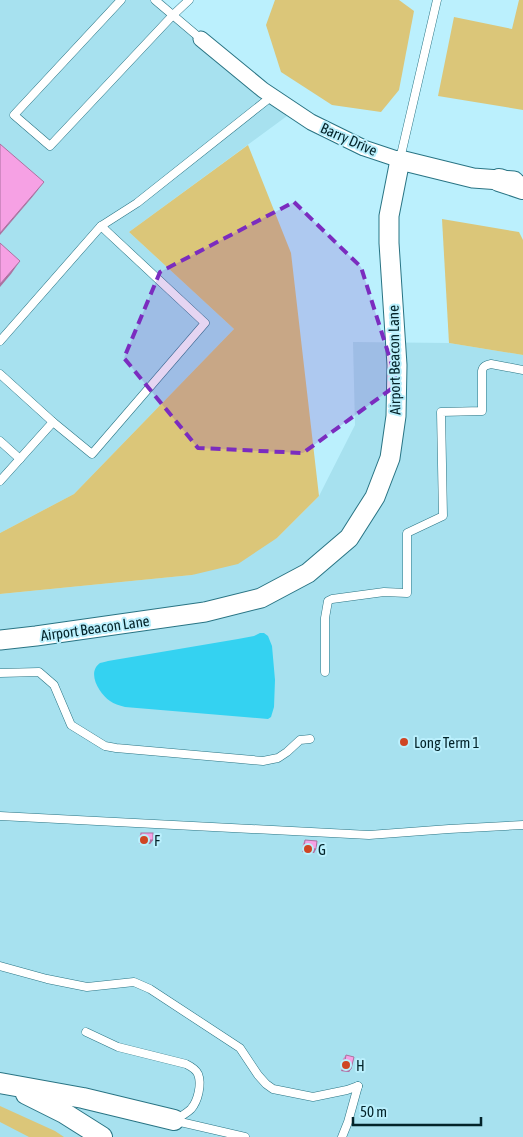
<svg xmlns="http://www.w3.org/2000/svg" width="523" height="1137" font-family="'Asap Condensed',sans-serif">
  <rect width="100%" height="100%" fill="#bbf0fd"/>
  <g fill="#a7e1ef">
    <path d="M0,0H163L287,116L129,232L234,329L74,494L0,533Z"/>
    <path d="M353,342L449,343L523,355V1137H0V594L192,575L277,538L319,496L355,425Z"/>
  </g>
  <g fill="#dbc679">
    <path d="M275,0H399L414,11L399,90L381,112L332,105L281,72L266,25Z"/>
    <path d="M519,0H523V110L438,96L454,17L512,29Z"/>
    <path d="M248,145L291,253L319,496L277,538L238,564L192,575L0,594V533L74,494L234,329L129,232Z"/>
    <path d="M442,219L519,232L523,240V355L449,343Z"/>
    <path d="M0,1106L55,1131L64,1137H29L0,1122Z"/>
  </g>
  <path fill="#34d2f1" d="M260,633H264L268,636L272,646L275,680L274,707L271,717L268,719L125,707C119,705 114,704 110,701C100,694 86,673 100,663C103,662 106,662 108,661L238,639L254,636Z"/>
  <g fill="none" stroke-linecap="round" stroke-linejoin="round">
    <g stroke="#297484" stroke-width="9">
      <g id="service">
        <path d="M121,0L14,115L50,146L173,15L189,0"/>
        <path d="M155,0L201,39"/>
        <path d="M400,159L437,0"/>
        <path d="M0,341L101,226"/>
        <path d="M0,374L53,422"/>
        <path d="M0,441L20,459"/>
        <path d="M0,481L53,422L92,454L205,323L101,226L137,203L272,96"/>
        <path d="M325,672V618L328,601L332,599L384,592L407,593V533L443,516L441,412L482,411V371C483,366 486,365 491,364L523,370"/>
        <path d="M0,673L39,672L54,685L71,725L105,746L116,748L263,761L278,758L287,752L300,740L310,739"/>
        <path d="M0,816L369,835L449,829L523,825"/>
        <path d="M0,966L47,979L87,987L134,982L150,989L240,1048L258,1075L266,1084L273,1089L313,1097L347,1090L358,1086"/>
        <path d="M86,1032L118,1047L186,1064C190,1066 196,1069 198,1074C202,1084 198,1101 191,1109C187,1113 180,1117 175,1120"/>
        <path d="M176,1121L245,1137"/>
        <path d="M342,1137L348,1122L358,1086"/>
      </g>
    </g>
    <g stroke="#297484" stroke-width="17">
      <path id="minor" d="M201,39L263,90L311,122L364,148L400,160"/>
    </g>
    <g stroke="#297484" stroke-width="21">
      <path id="tertiary" d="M0,640L36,636L205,612L261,598L308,573L349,538L375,497L390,458L396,416L397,365L389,243V216L400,160L473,178L514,181"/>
    </g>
    <g stroke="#297484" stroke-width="22">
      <g id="secondary">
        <path d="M0,1083L83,1098L174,1120"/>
        <path d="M26,1094L64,1113L102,1137"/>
      </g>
    </g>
    <g stroke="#297484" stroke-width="24">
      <path id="primary" d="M499,180L523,188"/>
    </g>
    <use href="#service" stroke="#fff" stroke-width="8"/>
    <use href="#minor" stroke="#fff" stroke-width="15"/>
    <use href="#tertiary" stroke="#fff" stroke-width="19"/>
    <use href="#secondary" stroke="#fff" stroke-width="20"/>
    <use href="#primary" stroke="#fff" stroke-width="22"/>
  </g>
  <g fill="#d48ac4">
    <path d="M141,833L153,840L150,844H139V837Z"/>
    <path d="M305,840L316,849L314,853L302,852L303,844Z"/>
    <path d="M346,1055L351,1069L349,1072L341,1071L343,1059Z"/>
  </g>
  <g fill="#ac71a0">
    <path d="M44,182L34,195L0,235V233Z"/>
    <path d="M20,261L11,274L0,287V284Z"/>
    <path d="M141,840H153L150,844H139Z"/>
    <path d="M304,848L316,849L314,853L302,852Z"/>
    <path d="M344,1067L351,1069L349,1072L341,1071Z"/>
  </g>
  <g fill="#f6a1e4" stroke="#ac71a0">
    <path d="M0,144L44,182L0,233Z"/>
    <path d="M0,243L20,261L0,284Z"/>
    <rect x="141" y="833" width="12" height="7"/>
    <path d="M305,840L317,841L316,849L304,848Z"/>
    <path d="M346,1055L354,1057L351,1069L344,1067Z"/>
  </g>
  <path fill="#7b2cbf" fill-opacity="0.2" stroke="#7b2cbf" stroke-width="4" stroke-dasharray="10 6" stroke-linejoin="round" d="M294,202L361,267L398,384L303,453L198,448L124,358L160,272Z"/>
  <g fill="#cf4524" stroke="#bbf0fd" stroke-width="2">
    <circle cx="404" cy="742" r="5"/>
    <circle cx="144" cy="840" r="5"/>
    <circle cx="308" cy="849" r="5"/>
    <circle cx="346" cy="1065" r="5"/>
  </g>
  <g text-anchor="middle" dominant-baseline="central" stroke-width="4" stroke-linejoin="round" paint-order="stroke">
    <g font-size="15" fill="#032329" stroke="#bbf0fd">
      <text transform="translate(349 139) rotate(24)">Barry Drive</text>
      <text transform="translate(394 360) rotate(-91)">Airport Beacon Lane</text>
      <text transform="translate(95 628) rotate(-8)">Airport Beacon Lane</text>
    </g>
    <g font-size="15" fill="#032329" stroke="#bbf0fd" text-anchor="start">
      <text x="414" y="742">Long Term 1</text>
      <text x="154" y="840">F</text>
      <text x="318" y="849">G</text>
      <text x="356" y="1065">H</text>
    </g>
  </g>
  <path d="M353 1117v8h128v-8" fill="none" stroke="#032329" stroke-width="2.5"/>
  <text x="360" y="1117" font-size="15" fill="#032329" stroke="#bbf0fd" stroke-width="4" paint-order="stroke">50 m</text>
</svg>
